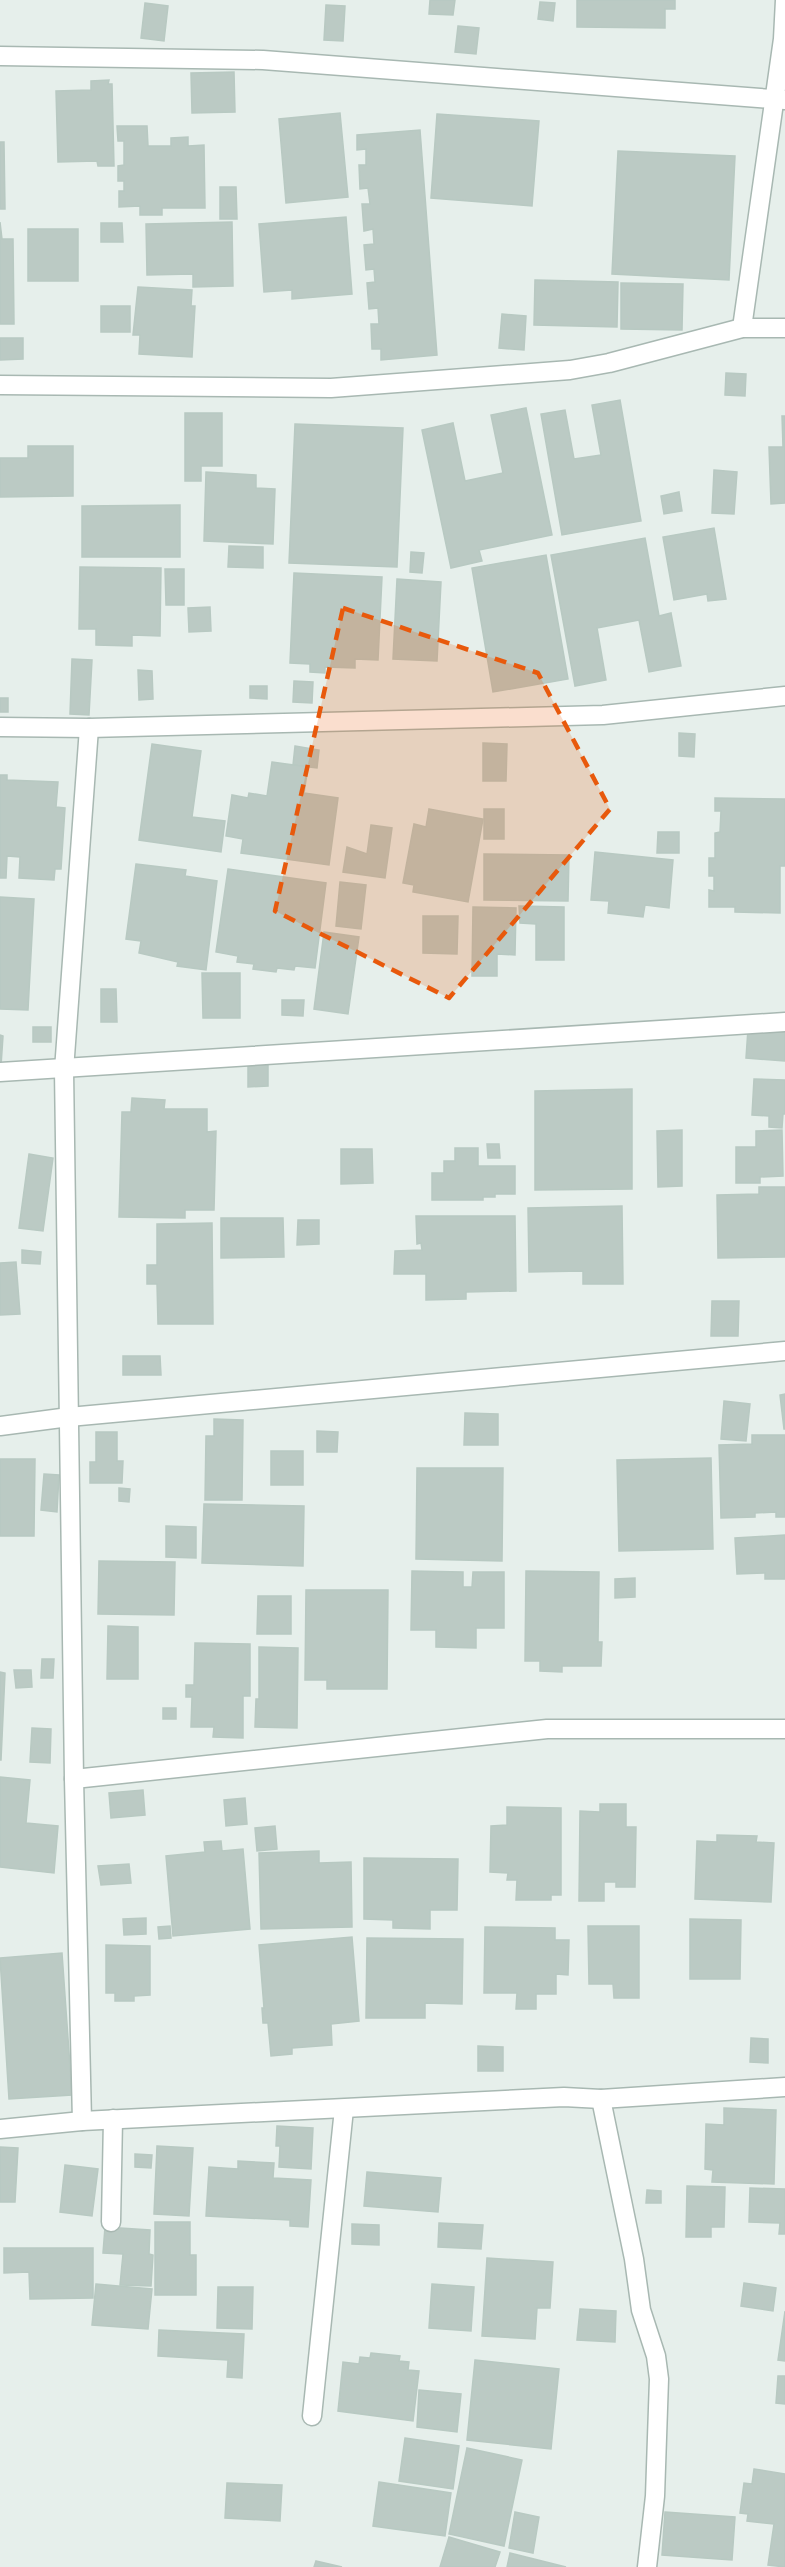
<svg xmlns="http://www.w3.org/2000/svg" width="785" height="2567" font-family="Karla,sans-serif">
  <rect width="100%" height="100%" fill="#e6efeb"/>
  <g fill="#bbcac4" stroke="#b8c9c2" stroke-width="1.5">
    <path d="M430,0H455L453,15L429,14Z"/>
    <path d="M577,0H675V9H665V28L577,27Z"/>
    <path d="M540,2L555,3L553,21L538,19Z"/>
    <path d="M145,3L168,6L164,41L141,38Z"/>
    <path d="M326,5L345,6L343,41L324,40Z"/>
    <path d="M458,26L479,28L476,54L455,52Z"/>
    <path d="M234,72L235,112L192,113L191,73Z"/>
    <path d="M109,80L108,84H112L114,166H98L97,161L58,162L56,91L91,90V81Z"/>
    <path d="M340,113L348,197L286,203L279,119Z"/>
    <path d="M437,114L539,121L532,206L431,198Z"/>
    <path d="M117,126H147L148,146H171V138L188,137V146L204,145L205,208H162V215H140V206L119,207V191H124V181H118V166L124,165V141H118Z"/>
    <path d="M420,130L437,355L381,360V349H372L371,324H379L378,308L369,309L367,283L375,282L374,269L366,270L364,245L374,244L373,229L364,231L362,204H370L368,188L360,189L359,165H366V149L357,150V135Z"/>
    <path d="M0,142H4L5,209H0Z"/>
    <path d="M618,151L735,156L729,280L612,274Z"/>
    <path d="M220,187H236L237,219H220Z"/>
    <path d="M346,217L352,294L292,299V290L264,292L259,224Z"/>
    <path d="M0,222L2,239H13L14,324H0Z"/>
    <path d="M232,222L233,286L193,287V274L147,275L146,224Z"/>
    <path d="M101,223H122L123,242H101Z"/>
    <rect x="28" y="229" width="50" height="52"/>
    <path d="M535,280L618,282L617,327L534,325Z"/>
    <path d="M621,283L683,284L682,330L621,329Z"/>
    <path d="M138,287L192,290L191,306H195L192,357L139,354L140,335H133Z"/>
    <rect x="101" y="306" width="29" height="26"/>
    <path d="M502,314L526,316L524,350L499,348Z"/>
    <path d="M0,338H23V359L0,360Z"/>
    <path d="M726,373L746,374L745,396L725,395Z"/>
    <path d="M620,400L641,521L562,535L541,414L565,410L574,459L601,455L592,405Z"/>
    <path d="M526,408L552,535L479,550L482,561L451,568L422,430L453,423L465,481L503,473L491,415Z"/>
    <path d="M185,413H222V466H201V481H185Z"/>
    <path d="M782,416H785V503L771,504L769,447H783Z"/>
    <path d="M295,424L403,428L397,567L289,563Z"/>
    <path d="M28,446H73V496L0,497V458H28Z"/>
    <path d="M714,470L737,472L734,514L712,513Z"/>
    <path d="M206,472L256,475V488L275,489L273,544L204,541Z"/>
    <path d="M679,492L682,511L664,514L661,496Z"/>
    <path d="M180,505V557H82V506Z"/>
    <path d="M714,528L726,599L708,601L707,594L674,600L663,537Z"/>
    <path d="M645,538L659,616L671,613L681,666L649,672L639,620L597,628L606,680L575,686L551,555Z"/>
    <path d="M229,546L263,547V568L228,567Z"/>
    <path d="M411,552L424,553L422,573L410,572Z"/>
    <path d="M546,555L568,679L493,692L472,568Z"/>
    <path d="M80,567L161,568L160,636L132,635V646L96,645V629H79Z"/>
    <path d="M165,569H184V605H166Z"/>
    <path d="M294,573L382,577L378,660L355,659V668L325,667V673L310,672V664L290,663Z"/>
    <path d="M397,579L441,582L437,661L393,659Z"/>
    <path d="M210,607L211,631L189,632L188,608Z"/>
    <path d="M72,659L92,660L89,715L70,714Z"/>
    <path d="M138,670L152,671L153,699L139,700Z"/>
    <path d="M294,681L313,682L312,703L293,702Z"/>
    <path d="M250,686H267V699L250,698Z"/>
    <rect x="0" y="698" width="8" height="14"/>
    <path d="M679,733L695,734L694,757L679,756Z"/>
    <path d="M483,743L507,744L506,781H483Z"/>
    <path d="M152,744L201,751L192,817L225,821L221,852L139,840Z"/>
    <path d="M295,746L319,750L317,768L293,765Z"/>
    <path d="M272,762L308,767L304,793L338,798L329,865L241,853L243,839L226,836L232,795L248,798L249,793L267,796Z"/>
    <path d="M0,775H7V780L58,782L56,807L65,808L61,869H55L54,880L19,878L20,857L7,856L6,878H0Z"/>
    <path d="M715,798L785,799V866H780V913L735,912V907H709V890L714,891V876H709V858H715V833L720,832L721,811H715Z"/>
    <path d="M429,809L483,819L468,902L413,892L414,885L403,883L414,824L426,827Z"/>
    <rect x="484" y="809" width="20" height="30"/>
    <path d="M371,825L392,828L385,878L343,872L347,847L367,854Z"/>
    <path d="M658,832H679V853H657Z"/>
    <path d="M595,852L673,860L669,908L645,905L643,917L608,913L609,901L591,900Z"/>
    <path d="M484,854L569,855L568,901L484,900Z"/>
    <path d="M136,864L186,870L185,876L217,881L206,970L177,966L178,962L139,953L141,941L126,939Z"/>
    <path d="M228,869L326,883L315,968L295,966L294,970L277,968L276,972L253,969L254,964L237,962L238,956L216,952Z"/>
    <path d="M340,882L366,885L361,929L336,926Z"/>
    <path d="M0,897L34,899L28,1010L0,1009Z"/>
    <path d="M519,906L564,907V960H536V924L520,923Z"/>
    <path d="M473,907L516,908L515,955L497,954V976H472Z"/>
    <path d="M423,916H458L457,954L423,953Z"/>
    <path d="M324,932L359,937L348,1014L314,1009Z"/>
    <path d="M202,973H240V1018H203Z"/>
    <path d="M101,989H116L117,1022H101Z"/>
    <path d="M282,1000H304L303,1016L282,1015Z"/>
    <rect x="33" y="1027" width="18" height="15"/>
    <path d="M748,1029L785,1031V1061L746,1058Z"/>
    <path d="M0,1035L3,1036L1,1066H0Z"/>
    <path d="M248,1062H268V1086L248,1087Z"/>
    <path d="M754,1079L785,1080V1114H783L782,1128L769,1127V1116L752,1115Z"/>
    <path d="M632,1089V1189L535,1190V1091Z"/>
    <path d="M132,1098L165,1100L164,1109H207V1132L216,1131L214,1210H185V1218L119,1217L122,1112H131Z"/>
    <path d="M682,1130V1186L658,1187L657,1131Z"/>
    <path d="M782,1130L783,1176L760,1177V1183H736V1147H756V1131Z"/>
    <path d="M487,1144H499L500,1158H488Z"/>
    <path d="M455,1148H478V1166H515V1194H495V1197H483V1200H432V1173H444V1161H455Z"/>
    <path d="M341,1149H372L373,1183L341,1184Z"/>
    <path d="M29,1154L53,1158L43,1231L19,1228Z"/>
    <path d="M759,1187H785V1257L718,1258L717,1195L759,1194Z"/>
    <path d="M622,1206L623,1284H583V1271L529,1272L528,1208Z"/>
    <path d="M416,1216H515L516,1291L466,1292V1299L426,1300V1274H394L395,1251L422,1250L421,1243L417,1244Z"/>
    <path d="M221,1218H283L284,1257L221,1258Z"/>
    <path d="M298,1220H319V1244L297,1245Z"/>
    <path d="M212,1223L213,1324H158L157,1284H147V1265H157V1224Z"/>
    <path d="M22,1250L41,1252L40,1264L22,1263Z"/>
    <path d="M16,1262L20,1314L0,1315V1263Z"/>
    <path d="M712,1301H739L738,1336H711Z"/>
    <path d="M123,1356H160L161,1375H123Z"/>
    <path d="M785,1394V1429H784L780,1395Z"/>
    <path d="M724,1401L750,1404L746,1441L721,1439Z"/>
    <path d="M465,1413L498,1414V1445H464Z"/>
    <path d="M214,1419L243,1420L242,1500H205L206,1436H214Z"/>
    <path d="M317,1431L338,1432L337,1452H317Z"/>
    <path d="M96,1432H117V1461H123L122,1483H90V1462H96Z"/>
    <path d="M752,1435H785V1517H776V1512L755,1513V1517L721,1518L719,1445L752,1444Z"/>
    <rect x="271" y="1451" width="32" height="34"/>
    <path d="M711,1458L713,1549L619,1551L617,1460Z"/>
    <path d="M0,1459H35L34,1536H0Z"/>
    <path d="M417,1468H503L502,1561L416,1559Z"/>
    <path d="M44,1474L59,1475L57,1512L41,1510Z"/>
    <path d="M119,1488L130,1489L129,1502L119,1501Z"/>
    <path d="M204,1504L304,1506L303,1566L202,1563Z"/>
    <path d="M166,1526L196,1527V1558L166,1557Z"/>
    <path d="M785,1535V1579H765V1573L737,1574L735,1538Z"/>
    <path d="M99,1561L175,1562L174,1615L98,1614Z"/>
    <path d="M412,1571L463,1572V1587H472L473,1572H504V1628H476V1648L436,1647V1630H411Z"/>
    <path d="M526,1571L599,1572L598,1642H602L601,1666H562V1672L540,1671V1661H525Z"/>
    <path d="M635,1578V1597L615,1598V1579Z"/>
    <path d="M306,1590H388L387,1689H327V1680H305Z"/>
    <path d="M258,1596H291V1634H257Z"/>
    <path d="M108,1626L138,1627V1679H107Z"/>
    <path d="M195,1643L250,1644V1696H243V1738L213,1737L214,1727H191L192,1697H186V1685H194Z"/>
    <path d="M259,1647L298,1648L297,1728L255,1727L256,1699H259Z"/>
    <path d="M42,1659H54L53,1678H41Z"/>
    <path d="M14,1670H31L32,1687L16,1688Z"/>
    <path d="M0,1672L5,1673L1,1760H0Z"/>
    <rect x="163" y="1708" width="13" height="11"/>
    <path d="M32,1728L51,1729L50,1763L30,1762Z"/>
    <path d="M0,1777L30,1780L26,1823L58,1826L54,1873L0,1867Z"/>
    <path d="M143,1790L145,1815L111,1818L109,1793Z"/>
    <path d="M245,1798L247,1824L226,1826L224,1800Z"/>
    <path d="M600,1804H626V1827H636L635,1887H616V1882H604V1901H579L580,1811L600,1812Z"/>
    <path d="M507,1807L561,1808V1895H551V1900H516L517,1880H507L508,1873L490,1872L491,1826L507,1825Z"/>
    <path d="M275,1826L277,1849L257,1851L255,1828Z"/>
    <path d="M717,1835L757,1836L756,1842L774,1843L771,1902L695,1899L697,1841L717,1842Z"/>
    <path d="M221,1841L222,1851L243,1849L250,1929L173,1936L166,1856L205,1852L204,1842Z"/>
    <path d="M319,1851V1863L351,1862L352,1927L261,1929L259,1853Z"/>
    <path d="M364,1858L458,1859L457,1910H430V1929L393,1928V1920L364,1919Z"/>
    <path d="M129,1864L131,1883L101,1885L98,1866Z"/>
    <path d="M146,1918V1934L124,1935L123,1919Z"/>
    <path d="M690,1919L741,1920L740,1979H690Z"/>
    <path d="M170,1926L171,1938L159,1939L158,1927Z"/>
    <path d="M588,1926H639V1998H614L613,1984H589Z"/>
    <path d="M485,1927L555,1928V1940H569L568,1975L556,1974V1994H536V2009H516L517,1993H484Z"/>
    <path d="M352,1937L359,2021L331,2024L332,2045L292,2048V2054L271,2056L268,2023H263L262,2008H264L259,1945Z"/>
    <path d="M367,1938L463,1939L462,2004L425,2003V2018H366Z"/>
    <path d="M106,1945L150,1946V1995L134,1996V2001H115V1993H106Z"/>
    <path d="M62,1953L72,2095L9,2099L0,1958Z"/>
    <path d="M751,2038L768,2039V2063L750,2062Z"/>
    <path d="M478,2046L503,2047V2071H478Z"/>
    <path d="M724,2108L776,2110L774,2184L712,2182L713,2170L705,2169L706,2124L724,2125Z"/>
    <path d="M277,2126L313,2128L311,2169L279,2167L280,2146H276Z"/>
    <path d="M157,2146L193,2148L189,2216L154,2214Z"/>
    <path d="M0,2147L18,2148L15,2202H0Z"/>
    <path d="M135,2154L152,2155L151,2168L135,2167Z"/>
    <path d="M238,2161L274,2163L273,2178L311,2180L308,2227L290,2226V2220L206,2216L209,2167L238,2169Z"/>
    <path d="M65,2165L98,2169L92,2216L60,2212Z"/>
    <path d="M367,2172L441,2178L438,2212L364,2206Z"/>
    <path d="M687,2186L725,2187L724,2227H711V2237H686Z"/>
    <path d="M750,2188L785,2189V2234H779L780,2223L749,2222Z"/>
    <path d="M647,2190L661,2191V2203H646Z"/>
    <path d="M155,2222H190V2255H196V2295H155Z"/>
    <path d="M439,2223L483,2225L481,2249L438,2247Z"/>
    <path d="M352,2224L379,2225V2245L352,2244Z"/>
    <path d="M105,2227L150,2230L149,2254L153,2255L151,2286L120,2285L123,2254L103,2253Z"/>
    <path d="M4,2248H93V2298L30,2299L29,2272L4,2273Z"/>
    <path d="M487,2258L553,2262L550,2308H537L535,2339L482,2336Z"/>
    <path d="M744,2283L776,2288L773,2311L741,2306Z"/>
    <path d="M96,2284L152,2289L148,2329L92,2325Z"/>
    <path d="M432,2284L474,2287L471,2331L429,2328Z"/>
    <path d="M218,2287H253L252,2329L217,2328Z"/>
    <path d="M580,2309L616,2311L615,2342L577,2340Z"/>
    <path d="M785,2311V2361L778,2360Z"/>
    <path d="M159,2330L244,2334L242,2378L227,2377L228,2360L158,2356Z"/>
    <path d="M371,2353L400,2356L399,2361L409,2362L408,2370L419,2371L413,2421L338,2411L343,2362L359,2364L360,2357L370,2358Z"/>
    <path d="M475,2360L559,2369L551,2449L467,2440Z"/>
    <path d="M778,2376H785V2404L776,2403Z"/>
    <path d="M419,2390L461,2394L457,2432L417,2427Z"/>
    <path d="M405,2438L459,2446L453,2489L399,2481Z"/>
    <path d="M467,2448L522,2460L504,2546L449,2534Z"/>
    <path d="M754,2469L785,2474V2567L768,2565L774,2524L747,2521L748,2514L740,2513L744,2483L752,2484Z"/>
    <path d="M379,2482L451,2493L445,2536L373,2526Z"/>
    <path d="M227,2483L282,2485L280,2521L225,2518Z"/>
    <path d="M515,2512L539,2517L533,2553L509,2548Z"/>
    <path d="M665,2512L735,2517L732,2560L662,2555Z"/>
    <path d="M449,2537L500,2552L495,2567H440Z"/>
    <path d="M510,2553L566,2567H507Z"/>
    <path d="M316,2561L342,2567H314Z"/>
  </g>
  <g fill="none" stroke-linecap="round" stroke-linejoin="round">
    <g stroke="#a8b8b2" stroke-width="21">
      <g id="minor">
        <path d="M0,56L263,60L785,100"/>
        <path d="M742,328L783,39L785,0"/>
        <path d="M0,385L331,388L570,370L609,363L742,328H785"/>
        <path d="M0,727L89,728L603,715L785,696"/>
        <path d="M0,1072L785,1022"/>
        <path d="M0,1426L69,1417L785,1351"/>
        <path d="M74,1779L547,1729H785"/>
        <path d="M601,2099L634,2259L641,2310L656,2356L659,2379L655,2496L647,2567"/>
        <path d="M82,2121L74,1779L64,1070L89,728"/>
        <path d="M0,2129L82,2121L564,2097L601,2099L785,2087"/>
        <path d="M111,2222L113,2119"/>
        <path d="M312,2416L344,2109"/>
      </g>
    </g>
    <use href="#minor" stroke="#fff" stroke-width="18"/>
  </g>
  <path fill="#e8590c" fill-opacity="0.2" stroke="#e8590c" stroke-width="4.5" stroke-dasharray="12 8" stroke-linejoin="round" d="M343,608L538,673L610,809L449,998L275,911Z"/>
</svg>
